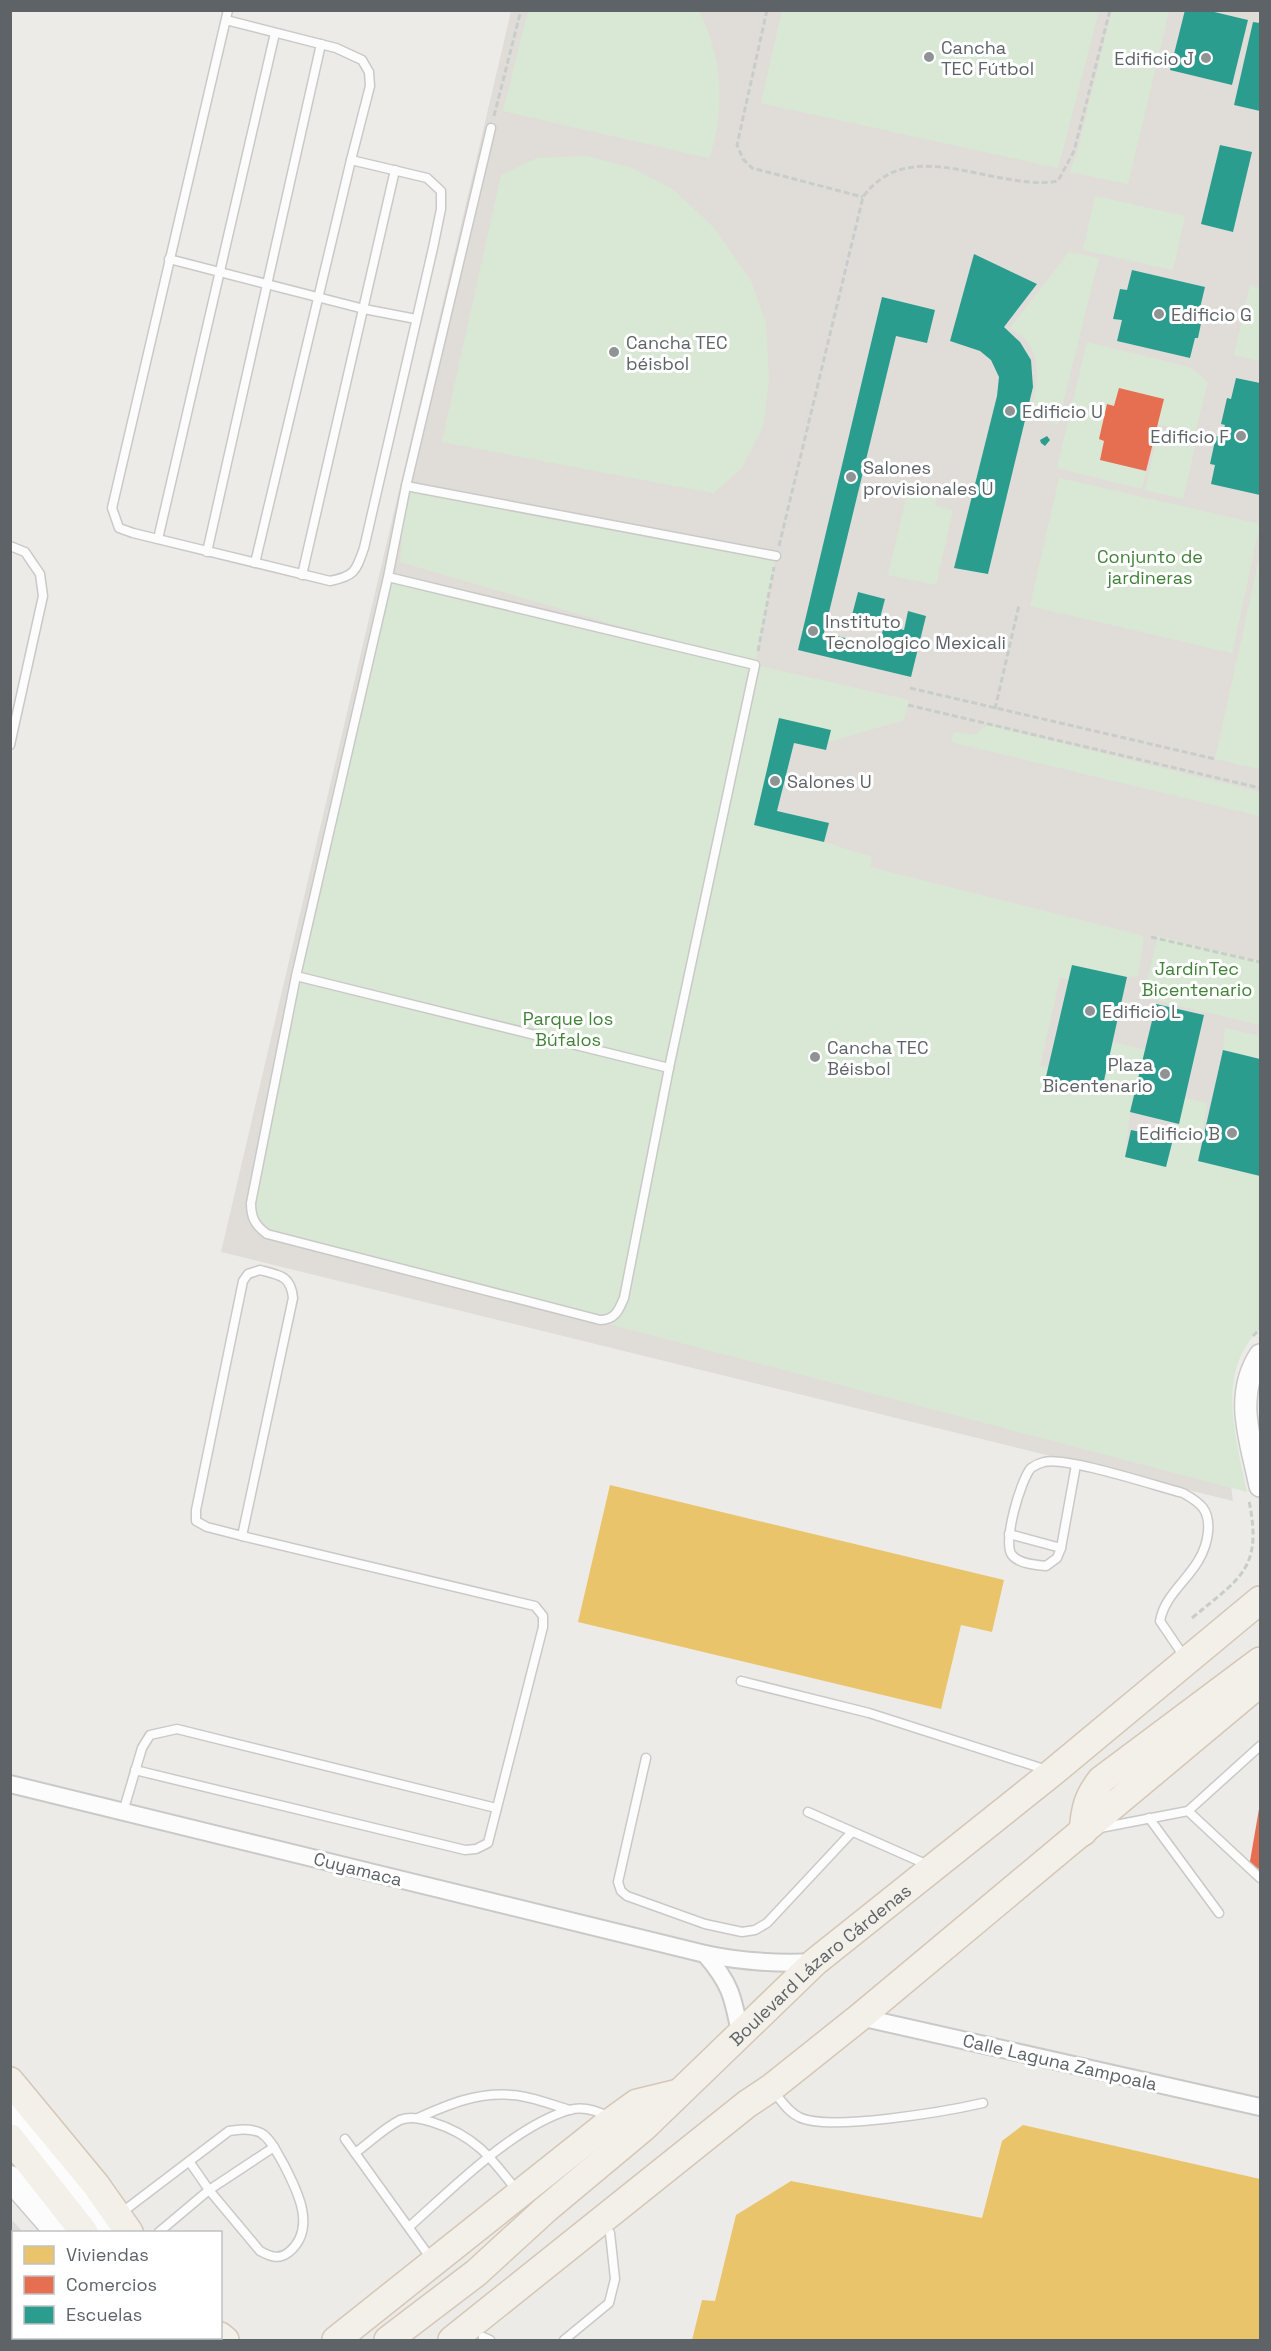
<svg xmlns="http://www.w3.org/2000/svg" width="1271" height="2351" font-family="'Space Grotesk',sans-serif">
  <rect width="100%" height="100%" fill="#edebe8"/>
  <path fill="#dddad8" d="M11,2219L23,2232H14V2338H122L125,2340H11Z"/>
  <path fill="#e0ddd8" d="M511,11H1260V1327L1232,1339L1227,1455L1233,1501L221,1252Z"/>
  <g fill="#d9e8d4">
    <path d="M1112,10L1169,11L1128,184L1070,172L1077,153Z"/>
    <path d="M528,11H699C722,56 726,110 709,158L503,111Z"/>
    <path d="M782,11H1099L1058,168L761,103Z"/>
    <path d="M587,156L632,168L674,190L715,229L751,281L766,323L769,381L763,426L742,468L713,493L442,442L501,175L537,158Z"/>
    <path d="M1095,196L1185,216L1173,270L1083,250Z"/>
    <path d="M1069,252L1099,258L1058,424L1031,417C1035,393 1044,359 1025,339C1021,335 1015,331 1010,328Z"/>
    <path d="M1250,285L1260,288V361L1234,355Z"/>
    <path d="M1087,342L1189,367L1208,382L1195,433L1157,424L1163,399L1119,388L1114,406L1107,405L1099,439L1104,441L1100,460L1146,471L1142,489L1057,468Z"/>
    <path d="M1158,433L1196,442L1183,499L1145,490Z"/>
    <path d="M1059,478L1260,524L1232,653L1030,606Z"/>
    <path d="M910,482L939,488L935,506L953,510L936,585L888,575Z"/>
    <path d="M406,486L776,556L755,665L909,700L904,720L828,742L831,731L779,718L754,825L824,842L872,857L870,867L1144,936L1138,976L1127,977L1072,965L1068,979L1060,977L1040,1066L1048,1068L1046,1081L1101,1094L1113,1042L1145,1050L1130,1112L1125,1157L1166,1167L1185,1098L1207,1103L1198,1161L1260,1176V1329C1215,1372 1236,1438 1247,1492L267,1234L251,1212L296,976L388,577L736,660L400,562Z"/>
    <path d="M1260,555V769L1215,759Z"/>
    <path d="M987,725L1260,792V816L951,742L954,732L975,735Z"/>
    <path d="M1158,936L1260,961V1025L1143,997Z"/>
    <path d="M1225,1028L1260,1036V1059L1223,1050Z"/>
  </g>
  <g fill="#e9c46a">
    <path d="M610,1485L1004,1580L992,1632L961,1625L941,1709L578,1622Z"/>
    <path d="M1023,2125L1260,2179V2340H692L702,2300L715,2301L736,2215L791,2181L982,2218L1002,2141Z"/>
  </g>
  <g fill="#e76f51">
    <path d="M1119,388L1164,399L1146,471L1100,460L1104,441L1099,439L1107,404L1114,406Z"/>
    <path d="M1259,1809L1260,1810V1869L1249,1867Z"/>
  </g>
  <g fill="#2a9d8f">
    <path d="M1185,10H1206L1248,20L1232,85L1170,70Z"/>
    <path d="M1253,22L1260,23V111L1234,105Z"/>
    <path d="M1220,145L1252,152L1233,232L1201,224Z"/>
    <path d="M974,254L1037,284L1004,327L1020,342L1031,360L1033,387L988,574L954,568L997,396L999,377L991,360L980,351L950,341Z"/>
    <path d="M1132,270L1205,287L1200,308L1204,309L1198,338H1195L1190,358L1117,341L1122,320L1113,319L1120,289L1127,290Z"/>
    <path d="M882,297L935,310L927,343L896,336L824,633L879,646L884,625L904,630L908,611L926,616L911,677L798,650Z"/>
    <path d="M1236,378L1260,383V495L1211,484L1215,465L1210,464L1216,436L1222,437L1225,425L1221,424L1227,398L1231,399Z"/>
    <path d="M1047,436L1050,440L1045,446L1041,443L1040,440Z"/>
    <path d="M858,592L885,599L878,626L851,619Z"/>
    <path d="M779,718L831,730L826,750L794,743L777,811L829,823L824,842L754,825Z"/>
    <path d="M1072,965L1127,977L1101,1094L1045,1081Z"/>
    <path d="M1156,1004L1204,1015L1179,1124L1130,1112Z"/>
    <path d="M1223,1050L1260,1059V1176L1198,1161Z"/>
    <path d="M1131,1130L1173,1139L1166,1167L1125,1157Z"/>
  </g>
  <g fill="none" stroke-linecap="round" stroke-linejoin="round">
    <path stroke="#c9c9c8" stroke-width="24" stroke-dasharray="24 12" stroke-linecap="butt" d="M187,2338L190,2340"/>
    <g stroke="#c9c9c8" stroke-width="11">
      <g id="service">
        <path d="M226,20L336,48L362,60L369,72L370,86L351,160L427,178L441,191V209L433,248L364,548C356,571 355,576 330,581L133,533L119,528L112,508L228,10"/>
        <path d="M169,259L364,309L416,319"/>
        <path d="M406,486L776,556"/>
        <path d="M158,539L275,33"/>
        <path d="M10,546L25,552L40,574L43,596L10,745"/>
        <path d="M207,552L321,44"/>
        <path d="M255,563L351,160"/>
        <path d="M302,575L395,170"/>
        <path d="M388,577L755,665L669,1068L624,1298C619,1310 615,1320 600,1320L267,1234C255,1225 251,1218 251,1203L296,976L388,577L406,486L491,128"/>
        <path d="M296,976L669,1068"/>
        <path d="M260,1270C280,1275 291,1276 293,1298L242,1536L207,1527L196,1521V1510L243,1281L248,1274Z"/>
        <path d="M1009,1534L1061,1548L1076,1465"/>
        <path d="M1061,1548L1057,1558L1046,1566C1036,1565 1019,1564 1012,1555C1002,1543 1021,1479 1031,1468C1034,1466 1040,1463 1044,1462C1065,1456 1156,1486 1183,1493C1201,1503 1210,1510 1208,1532C1204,1573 1166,1587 1160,1621L1185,1658"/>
        <path d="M741,1681L869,1713L1047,1770"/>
        <path d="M646,1758L618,1882L621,1891L627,1896L705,1924L742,1932L755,1930L767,1923L852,1832"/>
        <path d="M135,1770L465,1850L476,1849L488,1843L543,1627V1616L535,1606L242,1536"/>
        <path d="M1188,1811L1260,1746"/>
        <path d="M123,1812L142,1748L150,1735L177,1729L496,1808"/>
        <path d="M808,1812L928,1865"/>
        <path d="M1149,1818L1219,1913"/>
        <path d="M1100,1828L1188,1811L1260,1878"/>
        <path d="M773,2091C781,2100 788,2112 799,2117C828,2132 948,2111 983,2103"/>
        <path d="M418,2118C449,2104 478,2092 512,2095C531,2096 552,2105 570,2110"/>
        <path d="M345,2139L432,2260"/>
        <path d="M355,2153C369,2143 384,2128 400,2120C411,2116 422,2119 432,2122C474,2135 491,2157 517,2191"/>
        <path d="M121,2213L229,2131C239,2129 251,2128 261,2133C271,2139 277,2153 283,2163C296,2188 318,2228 289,2252C279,2260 271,2257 260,2251L209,2190L189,2161"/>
        <path d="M409,2227C453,2188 513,2127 569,2110C583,2106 596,2110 609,2117"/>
        <path d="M159,2232L209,2190L274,2147"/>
        <path d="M483,2337L490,2340"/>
        <path d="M564,2340L609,2303L615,2279L610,2233"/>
      </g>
    </g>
    <g stroke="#c9c9c8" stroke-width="20">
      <g id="minor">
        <path d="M10,1784L705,1954C743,1962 777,1964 815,1962"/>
        <path d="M705,1954C730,1983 733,1996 740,2033"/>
        <path d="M860,2017L1260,2107"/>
      </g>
    </g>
    <g stroke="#c9c9c8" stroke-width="24">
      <path id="tertiary" d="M1260,1355C1233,1397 1251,1441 1260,1486"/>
    </g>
    <g stroke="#c7c8c7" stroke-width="27">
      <g id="secondary">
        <path d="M10,2115L104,2232"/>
        <path d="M10,2178L57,2232"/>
      </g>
    </g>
    <g stroke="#d4c7b6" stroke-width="30">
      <g id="primary">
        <path d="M1083,1832C1085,1809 1087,1798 1101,1780L1260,1661"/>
        <path d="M10,2081L96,2185L129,2232"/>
        <path d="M10,2138L84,2232"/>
        <path d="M220,2336L225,2340"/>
        <path d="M142,2338L144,2340"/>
        <path d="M168,2338L170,2340"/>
        <path d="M336,2340L601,2129L637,2103L678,2093"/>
        <path id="s1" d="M388,2340L476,2273L546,2209L643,2128L815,1962L1053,1772L1260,1600"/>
        <path d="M452,2340L747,2104L771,2088L860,2017L1260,1683"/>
      </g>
    </g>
    <g stroke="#c8cdca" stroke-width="3" stroke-dasharray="6 3" stroke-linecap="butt">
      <path d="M767,10L737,145L743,159L752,168L863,197"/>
      <path d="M494,116L521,10"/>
      <path d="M779,546L863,197C910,132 993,192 1058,181L1074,151L1110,10"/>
      <path d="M758,651L774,567"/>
      <path d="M910,688L1215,759"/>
      <path d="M908,705L1260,788"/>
      <path d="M995,709L1019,605"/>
      <path d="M1151,937L1260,962"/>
      <path d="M1253,1336L1260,1329"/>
      <path d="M1192,1618C1240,1578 1263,1569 1249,1501"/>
    </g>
    <use href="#service" stroke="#fcfcfc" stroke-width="8"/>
    <use href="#minor" stroke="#fcfcfc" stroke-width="16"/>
    <use href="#tertiary" stroke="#fcfcfc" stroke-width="21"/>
    <use href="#secondary" stroke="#fcfcfc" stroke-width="24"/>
    <use href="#primary" stroke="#f3efe9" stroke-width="27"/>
  </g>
  <g fill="#8f9394" stroke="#fff" stroke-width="2">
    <circle cx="929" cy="57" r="6"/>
    <circle cx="1206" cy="58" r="6"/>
    <circle cx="1159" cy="314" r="6"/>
    <circle cx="614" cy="352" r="6"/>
    <circle cx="1010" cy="411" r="6"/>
    <circle cx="1241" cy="436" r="6"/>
    <circle cx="851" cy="477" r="6"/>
    <circle cx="813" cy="631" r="6"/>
    <circle cx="775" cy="781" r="6"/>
    <circle cx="1090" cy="1011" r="6"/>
    <circle cx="815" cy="1057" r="6"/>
    <circle cx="1165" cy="1074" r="6"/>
    <circle cx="1232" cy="1133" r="6"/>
  </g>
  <g text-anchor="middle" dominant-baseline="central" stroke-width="6" stroke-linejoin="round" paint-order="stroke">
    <g font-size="18" fill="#5d6366" stroke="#fff" text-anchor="start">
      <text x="941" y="47">Cancha<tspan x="941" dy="21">TEC Fútbol</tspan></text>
      <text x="1194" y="58" text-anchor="end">Edificio J</text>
      <text x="1171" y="314">Edificio G</text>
      <text x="626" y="342">Cancha TEC<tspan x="626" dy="21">béisbol</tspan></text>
      <text x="1022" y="411">Edificio U</text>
      <text x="1229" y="436" text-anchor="end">Edificio F</text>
      <text x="863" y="467">Salones<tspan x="863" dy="21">provisionales U</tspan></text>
      <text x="825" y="621">Instituto<tspan x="825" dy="21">Tecnologico Mexicali</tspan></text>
      <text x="787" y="781">Salones U</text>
      <text x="1102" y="1011">Edificio L</text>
      <text x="827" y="1047">Cancha TEC<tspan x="827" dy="21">Béisbol</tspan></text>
      <text x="1153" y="1064" text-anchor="end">Plaza<tspan x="1153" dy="21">Bicentenario</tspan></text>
      <text x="1220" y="1133" text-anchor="end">Edificio B</text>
    </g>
    <g font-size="18" fill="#418238" stroke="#fff">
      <text x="1150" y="556">Conjunto de<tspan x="1150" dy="21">jardineras</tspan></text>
      <text x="1197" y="968">JardínTec<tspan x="1197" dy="21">Bicentenario</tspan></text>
      <text x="568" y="1018">Parque los<tspan x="568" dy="21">Búfalos</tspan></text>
    </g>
    <g font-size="18" fill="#5d6366" stroke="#fff">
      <text transform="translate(358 1869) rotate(14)">Cuyamaca</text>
      <text stroke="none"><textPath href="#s1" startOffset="573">Boulevard Lázaro Cárdenas</textPath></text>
      <text transform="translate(1060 2062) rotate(13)">Calle Laguna Zampoala</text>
    </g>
  </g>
  <rect width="1271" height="2351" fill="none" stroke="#5d6366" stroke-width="24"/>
  <rect x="12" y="2231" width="210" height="108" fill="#ffffff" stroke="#bec1c2" stroke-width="1.5"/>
  <rect x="24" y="2246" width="30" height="18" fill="#e9c46a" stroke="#bec1c2" stroke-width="1.5"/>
  <text x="66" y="2261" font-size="18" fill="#5d6366">Viviendas</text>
  <rect x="24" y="2276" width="30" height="18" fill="#e76f51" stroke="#bec1c2" stroke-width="1.5"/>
  <text x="66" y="2291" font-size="18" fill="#5d6366">Comercios</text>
  <rect x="24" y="2306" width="30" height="18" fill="#2a9d8f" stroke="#bec1c2" stroke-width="1.5"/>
  <text x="66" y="2321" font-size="18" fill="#5d6366">Escuelas</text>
</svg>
